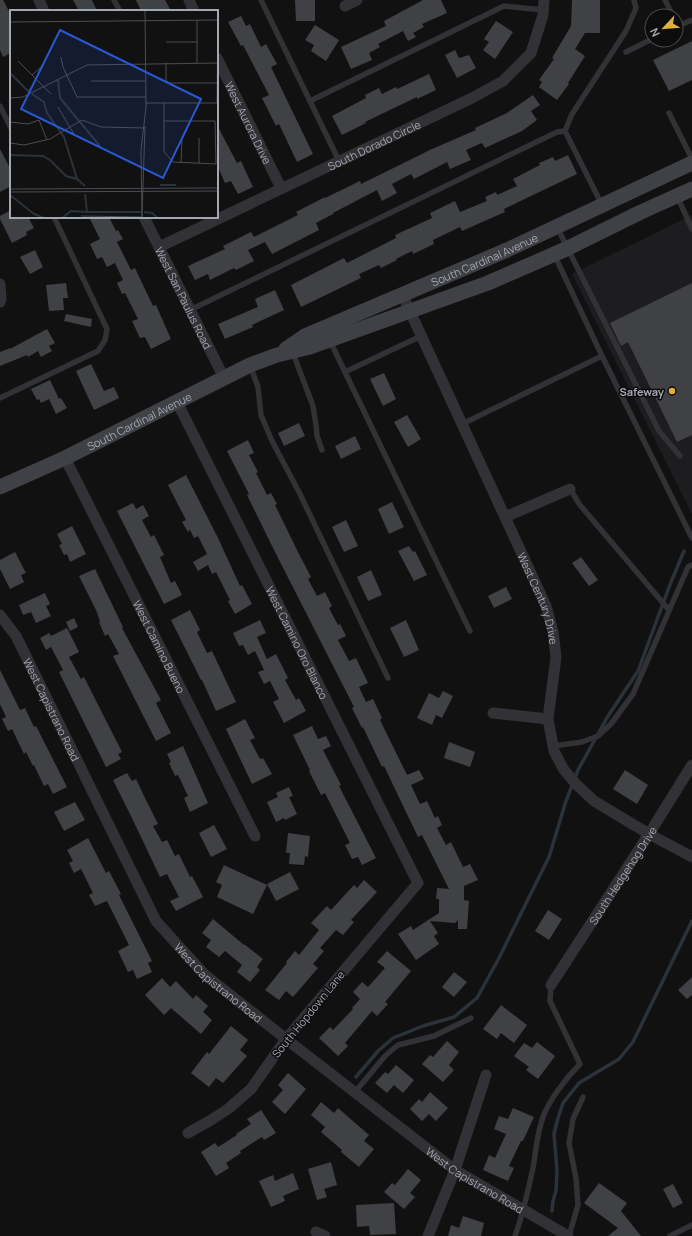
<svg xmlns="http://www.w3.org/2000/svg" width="692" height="1236" font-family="Manrope,sans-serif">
  <rect width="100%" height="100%" fill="#111112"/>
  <path fill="#1d1d1f" d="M692,215V514L572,274Z"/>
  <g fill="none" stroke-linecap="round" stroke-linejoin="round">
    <g stroke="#2b3239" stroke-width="3.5">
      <path d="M356,1077L378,1051L393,1038L423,1026L454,1017L477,998L498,960L549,857L566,801L578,770L608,716L638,671L671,582L684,551"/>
      <path d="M552,1211L553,1201L556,1191L557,1171L554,1134L558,1118L563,1103L579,1083L619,1059L633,1042L692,921"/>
    </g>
  </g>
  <g fill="#404145">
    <path d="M0,0H3L11,15V53L3,57L0,50Z"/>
    <path d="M73,0H92L97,11H79Z"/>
    <path d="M136,0H165L171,11H141Z"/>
    <path d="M295,0H315V21H296Z"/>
    <path d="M423,0H441L447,13L422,24L424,27L413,33L416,37L408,41L403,31L378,44L380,47L369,53L372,60L351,69L341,47L386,26L384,21Z"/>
    <path d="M572,0H600V33H585L575,49L585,56L568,83L569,84L557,100L539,87L542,82L539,80L554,59L552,58L571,26Z"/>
    <path d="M241,16L246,26L250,24L261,47L266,44L277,64L271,67L313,154L297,162L279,124L276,126L262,98L269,95L243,45L241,46L228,22Z"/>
    <path d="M496,21L513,32L495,59L483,50L489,42L484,39Z"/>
    <path d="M315,25L339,40L326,61L311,51L314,45L305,40Z"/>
    <path d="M692,41V80L669,91L653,60Z"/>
    <path d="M455,50L459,58L469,55L476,68L457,78L445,55Z"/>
    <path d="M429,74L436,90L417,99V97L365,122L366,123L342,135L332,116L366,98L365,95L379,88L382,94L396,87L397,89Z"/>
    <path d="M533,95L540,105L531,111L537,120L522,131L485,148L482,143L466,150L471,160L450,169L447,162L414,179L411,174L392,184L397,193L382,201L377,190L333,213V214L316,223L319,230L272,254L265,242L248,250L254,261L236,270L234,268L210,280L208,274L195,280L188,266L225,249L223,246L251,232L254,237L298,215L296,212L325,197V198L360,181L361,184L432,149L476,130L475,128L507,113Z"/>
    <path d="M217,125L237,163L241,161L253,187L238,194L231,181L225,183L217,165Z"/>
    <path d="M0,149L11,170V186L0,192Z"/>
    <path d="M568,155L577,174L504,209L505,212L462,231L460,227L433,240L434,244L413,254L412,251L396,259L397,260L381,268L379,265L359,274L361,278L301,307L291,285L344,258L347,263L396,238L395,235L432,218L430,213L455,201L460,212L487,201L485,197L496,192L497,195L517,186L513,179L540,165L539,163L553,157L555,161Z"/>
    <path d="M11,210V217H28L34,228L26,232L27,235L12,243L0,219V216Z"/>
    <path d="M89,217H109L116,231L118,230L123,239L117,242L131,270L135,268L153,306L156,305L171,339L151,349L145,337L140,338L132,321L138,319L125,293L122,294L117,283L123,280L115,263L107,267L102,257L97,259L90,244L100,239Z"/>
    <path d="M35,250L43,267L30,274L20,257Z"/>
    <path d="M66,283L68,298H63L64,310L49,311L46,285Z"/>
    <path d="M692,283V435L677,442L628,342L621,346L610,323Z"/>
    <path d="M275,290L284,310L252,325L253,327L225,339L218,324L258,307L255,299Z"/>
    <path d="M66,314L92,319L91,327L64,321Z"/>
    <path d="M47,329L55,343L49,346L52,351L41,357L38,351L28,357L27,355L0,366V352L10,348V349Z"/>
    <path d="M91,364L104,391L114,387L119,398L94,410L76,371Z"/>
    <path d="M384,373L396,399L383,406L370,379Z"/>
    <path d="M50,380L59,399L61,398L67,408L56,414L49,399L41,403L39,399L37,400L31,389Z"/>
    <path d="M407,415L421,439L408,447L394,422Z"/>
    <path d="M299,423L305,436L284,446L278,433Z"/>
    <path d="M355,436L361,449L341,459L335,446Z"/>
    <path d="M248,440L254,453L249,455L258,472L256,473L267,495L271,493L277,504L275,505L299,554L311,577L308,579L317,596L325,592L332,606L329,608L338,625L340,624L346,636L338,640L349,661L356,658L368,683L359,687L366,702L373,699L382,718L380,720L407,775L419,770L424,779L411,785L420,804L427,801L435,818L438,816L442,825L437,828L446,845L451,842L463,867L470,864L478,880L464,886V900L469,901L467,929H458V920L455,923L430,921L438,933L434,936L439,944L416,960L398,934L411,926L413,930L439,913V899H436L437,888L449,889L422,835L418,837L384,766L382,767L363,727L362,728L352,708L354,707L274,550L247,495L249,494L227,451Z"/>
    <path d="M186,475L218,538L240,586L242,585L252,604L235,614L228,601L230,600L216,572L212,574L208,565L198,571L193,562L207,554L198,536L194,538L190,530L188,532L182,522L186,520L168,485Z"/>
    <path d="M392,502L404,527L389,534L378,509Z"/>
    <path d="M133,503L136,509L143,505L149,516L142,520L151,537L154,535L164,555L160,557L171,583L175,581L182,595L164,604L117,511Z"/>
    <path d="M346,520L358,546L344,552L332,527Z"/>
    <path d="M72,526L86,554L70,562L67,554L64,555L59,545L62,544L57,534Z"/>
    <path d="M409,546L413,552L415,551L427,575L414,581L398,551Z"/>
    <path d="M15,552L26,573L21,575L24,582L10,589L0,569V560Z"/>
    <path d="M581,557L598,580L589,586L572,563Z"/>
    <path d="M95,569L123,627L122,628L161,700L156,703L171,733L156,741L113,656L119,654L108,634L105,636L99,622L100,621L96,610L79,576Z"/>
    <path d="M371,570L382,595L368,601L357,577Z"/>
    <path d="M506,587L512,599L494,608L488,596Z"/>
    <path d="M45,593L50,604L46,606L51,616L36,623L31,612L23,615L19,605Z"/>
    <path d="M190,610L200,630L197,632L207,653L212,651L236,702L216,711L202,680H201L171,620Z"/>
    <path d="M74,618L78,627L70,631L66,622Z"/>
    <path d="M260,620L266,633L257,637L267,659L276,654L288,678L285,680L296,700L299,698L306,711L284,723L273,702L279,699L270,681L264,684L258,672L264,670L255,651L248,655L243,645L239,646L233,633Z"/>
    <path d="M406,620L419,650L404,657L390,628Z"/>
    <path d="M67,628L79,652L69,657L81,679L84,677L122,752L118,754L121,759L106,767L59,672L63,670L51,647L46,650L40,638L49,633L51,636Z"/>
    <path d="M0,670L20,710L25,708L34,727L36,726L67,787L53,794L48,784L44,786L34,765L33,766L26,752L24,754L12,729L8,731L2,719L6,717L0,704Z"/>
    <path d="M443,691L453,696L442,718L436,715L432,725L417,718L429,693L439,698Z"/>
    <path d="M245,719L255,738L250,740L260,759L263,758L272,774L252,784L226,729Z"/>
    <path d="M312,726L318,739L326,736L331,746L323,750L341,785L339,786L376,858L362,865L358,857L352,859L345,845L350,843L325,793L321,795L309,771L310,770L293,735Z"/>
    <path d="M449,742L475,752L470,767L444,758Z"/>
    <path d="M183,746L208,803L190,812L184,798L188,796L178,775L175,776L169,763L171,762L167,754Z"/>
    <path d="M625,770L648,785L637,804L613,789Z"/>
    <path d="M127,773L132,781L136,779L145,798L158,824L153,826L162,842L167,840L175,856L179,854L190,877L192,876L203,897L176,911L170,901L179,897L167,874L160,877L130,814L113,780Z"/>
    <path d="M289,787L293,796L289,797L297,814L285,820L284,818L276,822L267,802L278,797L276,793Z"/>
    <path d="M75,802L85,820L64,831L54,812Z"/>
    <path d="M214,825L227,849L211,857L199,833Z"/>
    <path d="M288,833L310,836L308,857L305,856L304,865L289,864L290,853H286Z"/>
    <path d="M88,838L106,873L109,871L121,894L119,895L152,961L148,963L152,972L137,979L133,970L128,972L118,951L129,945L107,901L95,906L89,895L93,893L81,869L74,873L69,863L73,861L67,850Z"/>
    <path d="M224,865L267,885L253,914L217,897L222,885L216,882Z"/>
    <path d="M290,872L299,889L276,901L267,884Z"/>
    <path d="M364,880L377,892L351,920L354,922L343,935L336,930L320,948L324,951L313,964L318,968L293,997L286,991L279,1000L265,990L287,963L286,962L295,951L299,955L319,930L311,923L327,906L331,910L354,885L357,888Z"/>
    <path d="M548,910L562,919L549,940L535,931Z"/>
    <path d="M213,919L244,945V944L263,959L257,967L260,970L250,982L237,972L242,965L225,951L219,957L206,947L211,940L202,933Z"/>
    <path d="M387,951L411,971L385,1002L388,1004L377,1016L372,1011L345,1043L348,1046L338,1056L319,1038L330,1027L333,1030L353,1009L352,1008L360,999L353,992L362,982L368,987L385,968L377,962Z"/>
    <path d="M454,972L467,982L454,997L442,987Z"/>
    <path d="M692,977V995L687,999L678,990Z"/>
    <path d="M162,978L170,987L176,981L193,999L196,995L208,1006L203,1012L212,1020L201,1034L171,1008L164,1015L145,995Z"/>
    <path d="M501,1005L527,1025L514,1043L501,1033L497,1039L483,1029Z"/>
    <path d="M231,1026L248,1040L240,1050L247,1056L223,1083L216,1078L209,1087L191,1073L207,1052L209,1054Z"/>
    <path d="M447,1041L459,1052L449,1065L454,1070L443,1082L422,1064L430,1055L433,1057Z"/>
    <path d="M537,1042L555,1056L538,1079L526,1070L529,1067L514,1056L524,1043L532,1048Z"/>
    <path d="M396,1065L414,1080L403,1093L394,1085L387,1093L375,1083L385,1072L388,1074Z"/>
    <path d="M288,1073L306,1089L285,1114L272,1102L283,1090L278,1085Z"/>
    <path d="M430,1092L448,1108L436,1121L429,1114L422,1121L410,1109L419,1099L422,1102Z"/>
    <path d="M321,1102L334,1113L338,1108L369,1135L364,1141L374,1149L359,1167L341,1152L342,1150L321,1132L325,1127L311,1115Z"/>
    <path d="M513,1108L534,1117L523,1141H521L509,1166L514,1168L508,1181L483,1170L489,1155L495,1158L506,1134L494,1129L499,1116L508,1119Z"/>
    <path d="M261,1110L276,1133L264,1140L262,1137L240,1151L241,1153L226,1163L229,1168L216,1176L201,1152L215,1143L218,1147L237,1135L236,1134L251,1124L247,1119Z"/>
    <path d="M331,1162L337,1185L324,1189L327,1197L317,1200L308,1169Z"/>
    <path d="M408,1169L421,1180L410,1193L415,1197L404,1209L384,1192L392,1183L395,1185Z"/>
    <path d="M293,1173L299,1189L283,1196L285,1201L271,1207L259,1181L273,1175L275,1181Z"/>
    <path d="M599,1183L627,1203L621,1211L641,1236H608L618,1228L584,1203Z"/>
    <path d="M673,1184L683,1203L673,1208L663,1189Z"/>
    <path d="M394,1203L396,1234L370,1235L369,1226L357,1227L356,1205Z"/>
    <path d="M463,1216L484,1223L481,1236H448L451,1225L459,1228Z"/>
  </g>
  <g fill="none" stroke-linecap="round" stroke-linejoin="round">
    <g stroke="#323236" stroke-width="5.5">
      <path d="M114,0L120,11"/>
      <path d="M261,0L339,161"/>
      <path d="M665,0L673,16"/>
      <path d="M676,27L692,20"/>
      <path d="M626,52L652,39"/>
      <path d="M310,101L504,6L543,10"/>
      <path d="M0,106L11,128"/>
      <path d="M669,113L692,159"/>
      <path d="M677,196L692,229"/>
      <path d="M602,205L565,131L572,114L626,31L636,8L634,0"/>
      <path d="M557,227L659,431L680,456"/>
      <path d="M554,254L602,356L692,538"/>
      <path d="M190,310L557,132L565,131"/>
      <path d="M330,341L470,631"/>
      <path d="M293,353L313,406L316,425L317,436L322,450"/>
      <path d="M250,365L258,387L261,415L272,441L300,494L388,678"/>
      <path d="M345,372L421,336"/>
      <path d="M0,398L98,351L105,340L107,329L54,217"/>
      <path d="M462,424L602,356"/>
      <path d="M570,489L580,505L669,610"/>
      <path d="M553,746L582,742L598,736L611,724L633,694L688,567L692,565"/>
      <path d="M355,1092L385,1056L398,1045L434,1036L471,1018"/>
      <path d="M515,1236C523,1214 528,1191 533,1168C536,1151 537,1133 543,1117C549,1100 567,1077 580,1064L550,1001L551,985"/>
      <path d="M569,1236L578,1205L576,1178L569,1143L573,1119L583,1097"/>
      <path d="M670,1236L692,1225"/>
    </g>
    <g stroke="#323236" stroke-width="11">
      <path d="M39,0L44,11"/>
      <path d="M189,0L194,11"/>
      <path d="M345,6L357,0"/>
      <path id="s1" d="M217,58L281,188"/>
      <path id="s2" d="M144,217L224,378"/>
      <path id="s3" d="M159,247L472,98L503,81L531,53L543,15L544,0"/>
      <path d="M0,284L1,299L0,302"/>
      <path id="s4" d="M402,294L546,606L553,632L556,657L548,719L554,751L564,770L577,785L594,801L649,834L692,857"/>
      <path id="s5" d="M177,402L418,883L286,1039L251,1089L228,1109L211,1120L188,1133"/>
      <path id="s6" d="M65,458L255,836"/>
      <path d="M505,517L570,489"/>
      <path id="s7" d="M0,615L16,636L156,921L204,974L286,1039L455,1170L568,1236"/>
      <path d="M493,713L548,719"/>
      <path id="s8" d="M551,985L649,834L692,765"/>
      <path d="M316,1232L325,1236"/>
      <path d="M428,1236L455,1170L486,1075"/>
    </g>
    <g stroke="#404146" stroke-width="15">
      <path id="s9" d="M286,349L305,336L507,250L692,163"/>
      <path id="s10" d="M0,487L65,458L250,365L277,355L310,347L488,283L566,249L641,212L692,189"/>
    </g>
  </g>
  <circle fill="#e0b03a" stroke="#0c0c0d" stroke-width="1.5" cx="672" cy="391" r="4"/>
  <g text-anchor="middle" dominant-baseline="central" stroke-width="3" stroke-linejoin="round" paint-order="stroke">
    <g font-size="11" fill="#a3a7b1" stroke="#0c0c0d">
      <text stroke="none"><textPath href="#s1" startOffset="72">West Aurora Drive</textPath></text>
      <text stroke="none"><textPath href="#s3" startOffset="238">South Dorado Circle</textPath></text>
      <text stroke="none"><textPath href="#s9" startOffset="218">South Cardinal Avenue</textPath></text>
      <text stroke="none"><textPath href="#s2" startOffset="90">West San Paulus Road</textPath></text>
      <text stroke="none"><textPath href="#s10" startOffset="154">South Cardinal Avenue</textPath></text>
      <text stroke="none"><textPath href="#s4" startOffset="334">West Century Drive</textPath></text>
      <text stroke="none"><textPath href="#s5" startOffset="269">West Camino Oro Blanco</textPath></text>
      <text stroke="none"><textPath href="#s6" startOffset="211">West Camino Bueno</textPath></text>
      <text stroke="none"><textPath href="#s7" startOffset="108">West Capistrano Road</textPath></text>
      <text stroke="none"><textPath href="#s8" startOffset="131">South Hedgehog Drive</textPath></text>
      <text stroke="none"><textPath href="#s7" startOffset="432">West Capistrano Road</textPath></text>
      <text transform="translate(308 1014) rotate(-51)">South Hopdown Lane</text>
      <text stroke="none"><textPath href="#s7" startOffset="756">West Capistrano Road</textPath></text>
    </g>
    <g font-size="11" font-weight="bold" fill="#a3a7b1" stroke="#0c0c0d" text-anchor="end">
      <text x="664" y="391">Safeway</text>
    </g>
  </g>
  <g transform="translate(10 10)">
    <rect width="208" height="208" fill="#111112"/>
    <path fill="none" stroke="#2b3239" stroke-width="2" d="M0,63L19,82M48,70L50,88L90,136M22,84L34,92L37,103L54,127L67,169M0,145L33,146L40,150L56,166L67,169L75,176M150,175H166M75,184L77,202H131M0,185L24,204L34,208M134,202L142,203L148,208M52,208L61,201L77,202"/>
    <path fill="none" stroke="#4b4d52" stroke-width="1" d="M0,12L208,10M156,32H187M51,47L53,57L67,87H136M8,51L41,84M156,53V70L158,73H208M187,53V10M22,65L32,56M81,71H135M0,88L13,87L77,55L208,53M136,93H208M154,93V142L163,152L206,154L205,111M207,93L208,10M48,97L65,126M154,111H205M0,112L18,114L29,110L37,130M0,133L14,135L40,129L72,110L91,117L135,118M171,153L172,128M189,153V128M0,179L208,178M0,182L208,181M71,206L132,207M132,207L131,140L136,97L135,0M132,207L135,116"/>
    <path fill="#2a57d4" fill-opacity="0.15" stroke="#2a57d4" stroke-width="2" d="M50,20L191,89L153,168L11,99Z"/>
    <rect width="208" height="208" fill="none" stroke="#a3a7b1" stroke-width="2"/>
  </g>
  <g transform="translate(664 28) rotate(244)"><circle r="19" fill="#0c0c0d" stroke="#484a4f"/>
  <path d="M0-3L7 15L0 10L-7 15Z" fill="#e0b03a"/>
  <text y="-6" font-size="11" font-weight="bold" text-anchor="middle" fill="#a3a7b1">N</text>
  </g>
</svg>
